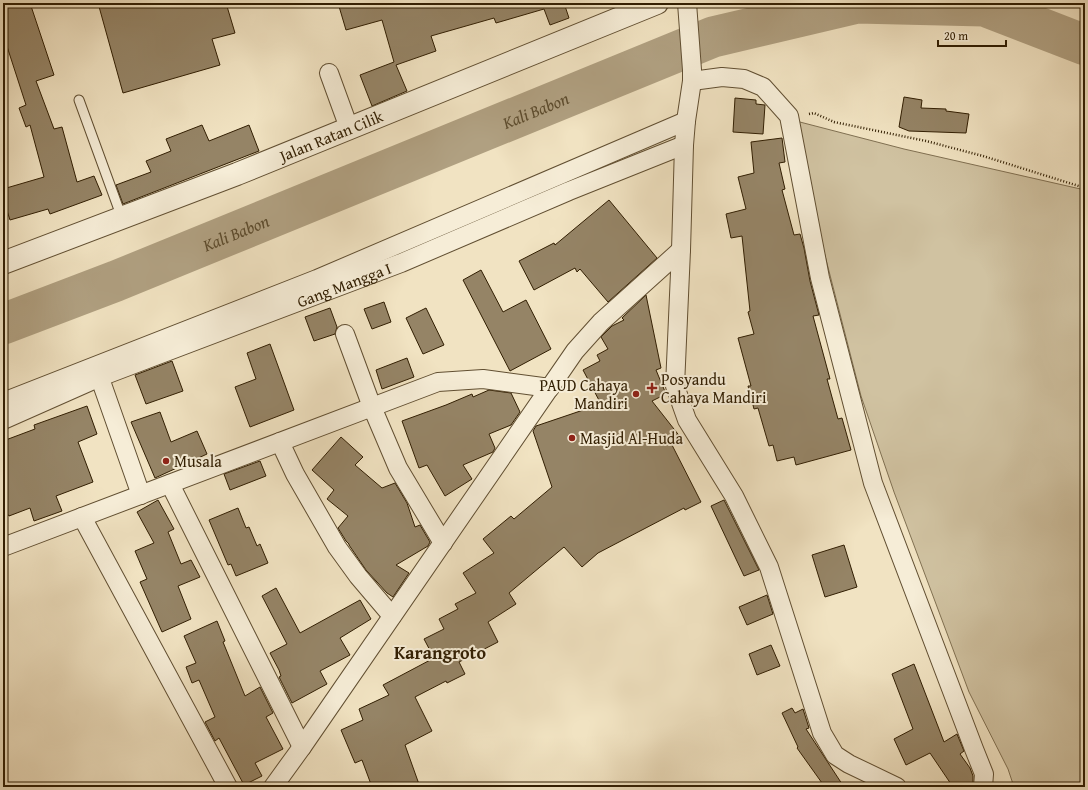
<svg xmlns="http://www.w3.org/2000/svg" width="1088" height="790" font-family="'Gentium Book Plus',serif">
  <rect width="100%" height="100%" fill="#f1e3c2"/>
  <filter id="stains"><feTurbulence type="fractalNoise" baseFrequency=".005" numOctaves="4"/><feColorMatrix values="0 0 0 0 .2 0 0 0 0 .09 0 0 0 0 .02 0 0 0 .5 -.17"/></filter>
  <radialGradient id="worn" r=".72"><stop offset=".6" stop-color="#630" stop-opacity="0"/><stop offset="1" stop-color="#630" stop-opacity=".3"/></radialGradient>
  <path fill="#d0c2a1" stroke="#807052" d="M796,121L904,149L1085,190V787H1014L1008,769L969,692L894,492L861,396L810,197Z"/>
  <g fill="none" stroke-linecap="round" stroke-linejoin="round">
    <path stroke="#b0a081" stroke-width="41" id="s1" d="M3,324L116,281L713,37L857,3L984,6L1085,45"/>
  </g>
  <g fill="#958466" stroke="#311e02">
    <path d="M3,3H30L54,75L36,81L54,129L62,127L77,182L94,176L102,195L50,214L48,209L10,220L3,198V189L44,177L30,125L26,127L19,108L26,105L3,34Z"/>
    <path d="M98,3H226L235,33L212,39L220,65L123,93Z"/>
    <path d="M338,3H564L569,18L550,25L544,9L496,23L494,18L431,36L436,51L396,65L407,91L372,106L360,75L394,62L382,20L346,30Z"/>
    <path d="M904,97L922,100L921,108L946,109V111L969,114L966,133L909,131L899,127Z"/>
    <path d="M735,98L756,100V104L765,105L763,134L733,132Z"/>
    <path d="M202,125L209,141L249,125L259,151L123,204L116,185L151,172L146,161L171,151L166,139Z"/>
    <path d="M782,138L785,162L779,163L785,189L782,190L794,235L800,234L804,248L810,281L819,315L813,316L830,379H827L838,419L842,418L851,450L796,465L794,457L777,461L773,445L769,446L758,408L754,409L748,386H751L738,338L754,334L748,312L750,311L742,236L731,238L726,214L746,209L738,177L754,173L751,142Z"/>
    <path d="M609,200L657,258L608,302L580,269L577,272L575,268L534,290L519,261L554,243L555,245Z"/>
    <path d="M481,270L503,312L526,300L551,349L510,371L463,280Z"/>
    <path d="M646,295L661,368L656,370L666,394L652,401L681,438L672,445L701,502L685,510L684,508L598,553L582,567L564,547L509,593L516,604L488,622L498,642L459,662L465,674L447,683L446,681L415,697L432,731L405,745L420,787H372L362,760L355,763L341,730L363,720L359,709L389,695L383,685L434,658L424,639L444,629L439,619L458,609L455,604L476,593L463,573L494,553L483,539L511,516L514,519L552,487L533,431L536,426L601,404L583,370L600,361L597,355L608,349L601,337L612,326L624,320L622,318Z"/>
    <path d="M384,302L391,322L372,329L364,309Z"/>
    <path d="M330,308L337,327L335,334L314,341L305,317Z"/>
    <path d="M426,308L444,345L423,354L406,318Z"/>
    <path d="M270,344L294,410L250,427L235,387L256,379L247,353Z"/>
    <path d="M407,358L414,377L382,389L376,370Z"/>
    <path d="M172,361L183,391L146,404L135,375Z"/>
    <path d="M489,390L511,393L520,412L511,425L489,434L495,448L493,452L463,465L472,479L445,496L427,465L419,468L402,421L446,405L472,394L473,397Z"/>
    <path d="M87,406L97,434L78,442L93,482L56,496L62,511L34,521L30,508L9,516V515L3,517V441L35,429L34,425Z"/>
    <path d="M160,412L171,442L197,431L207,454L155,478L131,422Z"/>
    <path d="M341,437L363,457L355,465L382,488L395,483L407,503L415,527L420,525L430,542L428,546L396,565L409,573L393,597L387,593L366,570L349,545V544L346,541L338,528L348,516L327,499L334,490L312,470Z"/>
    <path d="M260,461L266,476L230,490L224,474Z"/>
    <path d="M158,500L174,529L168,532L181,564L191,560L200,577L178,586L191,619L162,632L140,582L147,579L135,551L154,543L137,512Z"/>
    <path d="M724,500L759,570L744,576L711,506Z"/>
    <path d="M238,508L246,528L249,527L257,546L260,544L268,563L236,576L231,564L228,565L209,520Z"/>
    <path d="M844,545L857,587L825,597L812,555Z"/>
    <path d="M276,588L300,633L360,600L371,619L340,638L350,655L320,671L327,684L292,703L279,677L281,676L279,670L270,653L287,644L262,596Z"/>
    <path d="M767,595L773,614L747,625L739,607Z"/>
    <path d="M217,621L225,641L223,642L245,696L260,687L273,713L266,717L283,749L255,763L262,776L244,785L219,738L215,741L205,722L215,717L199,680L192,683L186,667L196,663L184,636Z"/>
    <path d="M771,645L780,666L757,675L749,654Z"/>
    <path d="M914,664L944,742L957,734L964,751L960,754L970,768L973,776V783L967,787H953L930,753L906,765L894,739L913,729L892,674Z"/>
    <path d="M792,708L795,713L803,709L809,728L806,729L844,787H829L822,783L797,748L798,747L782,713Z"/>
  </g>
  <g fill="none" stroke-linecap="round" stroke-linejoin="round">
    <g stroke="#614f32" stroke-width="11">
      <path id="service" d="M79,100L122,218"/>
    </g>
    <g stroke="#614f32" stroke-width="20">
      <g id="minor">
        <path d="M687,3L692,70V81L686,121L684,145L681,250L675,386L687,420L734,496L769,567L822,733L835,755L849,764L897,787"/>
        <path d="M329,73L349,128"/>
        <path d="M692,81L722,77L744,79L763,87L789,116L820,278L873,483L974,749L984,774L983,787"/>
        <path d="M345,334L372,407L398,468L443,543"/>
        <path d="M96,367L141,495"/>
        <path d="M3,402L317,279L686,121"/>
        <path id="s2" d="M3,420L100,377L401,263L569,191L684,145"/>
        <path d="M280,442L295,474L337,547L358,576L392,616"/>
        <path d="M170,484L302,747"/>
        <path d="M82,517L228,787"/>
        <path d="M3,547L438,382L483,379L550,388"/>
        <path d="M273,787L302,747L575,351L601,322L681,250"/>
      </g>
    </g>
    <g stroke="#614f32" stroke-width="24">
      <g id="tertiary">
        <path id="s3" d="M3,263L237,174L657,3"/>
      </g>
    </g>
    <path stroke="#311e02" stroke-width="2.5" stroke-dasharray="1 2" stroke-linecap="butt" d="M809,114L814,113L834,122L926,141L983,156L1085,188"/>
    <use href="#service" stroke="#f6edd7" stroke-width="9"/>
    <use href="#minor" stroke="#f6edd7" stroke-width="18"/>
    <use href="#tertiary" stroke="#f6edd7" stroke-width="22"/>
  </g>
  <g fill="#8f2418" stroke="#f6edd7" stroke-width="1.5">
    <path d="M650 382h4v4h4v4h-4v4h-4v-4h-4v-4h4z"/>
    <circle cx="636" cy="394" r="4"/>
    <circle cx="572" cy="438" r="4"/>
    <circle cx="166" cy="461" r="4"/>
  </g>
  <g text-anchor="middle" dominant-baseline="central" stroke-width="4" stroke-linejoin="round" paint-order="stroke">
    <g font-size="16" fill="#311e02" stroke="#f6edd7">
      <text stroke="none"><textPath href="#s3" startOffset="352">Jalan Ratan Cilik</textPath></text>
      <text stroke="none"><textPath href="#s2" startOffset="367">Gang Mangga I</textPath></text>
    </g>
    <g font-size="16" fill="#311e02" stroke="#f6edd7" text-anchor="start">
      <text x="661" y="379">Posyandu<tspan x="661" dy="18">Cahaya Mandiri</tspan></text>
      <text x="628" y="385" text-anchor="end">PAUD Cahaya<tspan x="628" dy="18">Mandiri</tspan></text>
      <text x="580" y="438">Masjid Al-Huda</text>
      <text x="174" y="461">Musala</text>
    </g>
    <g font-size="17" font-style="italic" fill="#5d4c2e" stroke="#f6edd7">
      <text stroke="none"><textPath href="#s1" startOffset="574">Kali Babon</textPath></text>
      <text stroke="none"><textPath href="#s1" startOffset="250">Kali Babon</textPath></text>
    </g>
    <g font-size="18" font-weight="bold" fill="#311e02" stroke="#f6edd7">
      <text x="440" y="652">Karangroto</text>
    </g>
  </g>
  <rect width="1088" height="790" fill="none" stroke="#f1e3c2" stroke-width="16"/>
  <rect x="4" y="4" width="1080" height="782" fill="none" stroke="#311e02" stroke-width="2"/>
  <rect x="8" y="8" width="1072" height="774" fill="none" stroke="#311e02"/>
  <path d="M938 40v6h68v-6" fill="none" stroke="#311e02" stroke-width="2"/>
  <text x="944" y="40" font-size="12" fill="#311e02" stroke="#f6edd7" stroke-width="3" paint-order="stroke">20 m</text>
  <rect width="100%" height="100%" filter="url(#stains)"/>
  <rect width="100%" height="100%" fill="url(#worn)"/>
</svg>
